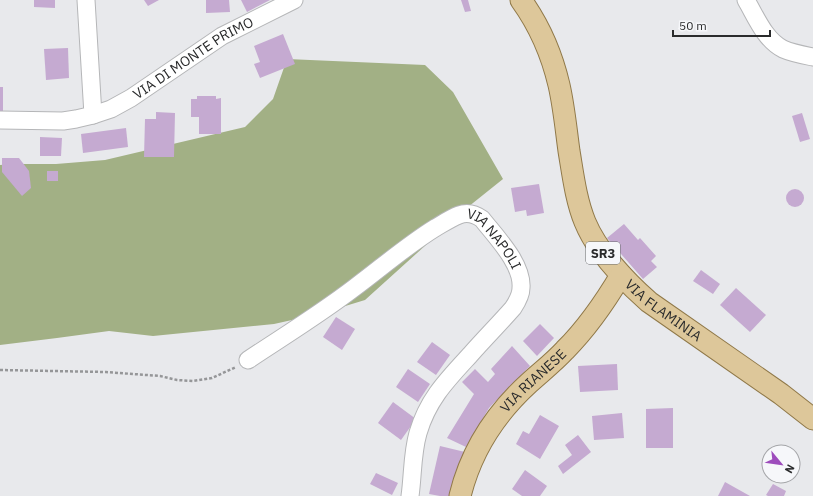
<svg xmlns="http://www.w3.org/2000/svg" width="813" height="496" font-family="'IBM Plex Sans',sans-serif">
  <rect width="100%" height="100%" fill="#e8e9ec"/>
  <path fill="#a2b085" d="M287,59L425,65L453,92L503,179L468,207L365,300L319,314L274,324L153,336L109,331L57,338L0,345V165L13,164H56L105,160L245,127L273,99Z"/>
  <g fill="#c5aad1">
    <path d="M34,0H55V8L34,7Z"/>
    <path d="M144,0H159L148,6Z"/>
    <path d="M206,0H229L230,12L206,13Z"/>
    <path d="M241,0H270L247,12Z"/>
    <path d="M461,0H468L471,11L465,12Z"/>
    <path d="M283,34L295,64L260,78L254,64L260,62L254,46Z"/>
    <path d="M68,48L69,78L46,80L44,49Z"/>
    <rect x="0" y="87" width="3" height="30"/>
    <path d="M197,96H216V99L221,98V134H199V117H191V99H197Z"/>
    <path d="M156,112L175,113L174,157H144L145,119H156Z"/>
    <path d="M802,113L810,139L800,142L792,116Z"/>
    <path d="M126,128L128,147L83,153L81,134Z"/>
    <path d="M40,137L62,138L61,156H40Z"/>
    <path d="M2,158H19L29,171L31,188L22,196L2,172Z"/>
    <rect x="47" y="171" width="11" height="10"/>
    <path d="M539,184L544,213L527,216L526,210L515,212L511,188Z"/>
    <circle cx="795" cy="198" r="9"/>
    <path d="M624,224L638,240L640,238L656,256L651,261L657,267L643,279L607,238Z"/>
    <path d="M701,270L720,284L713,294L693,281Z"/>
    <path d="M736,288L766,315L750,332L720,305Z"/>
    <path d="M336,317L355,329L342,350L323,337Z"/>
    <path d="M540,324L554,338L537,356L523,341Z"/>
    <path d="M432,342L450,355L436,375L417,362Z"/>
    <path d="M512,346L530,366L489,408L466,447L447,438L474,394L462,382L475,369L488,382L495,374L491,369Z"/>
    <path d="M617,364L618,390L580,392L578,366Z"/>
    <path d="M408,369L430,384L418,402L396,387Z"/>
    <path d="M393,402L416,419L401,440L378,423Z"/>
    <path d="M673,408V448H646V409Z"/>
    <path d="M622,413L624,438L594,440L592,416Z"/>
    <path d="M540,415L559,426L540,459L516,444L523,431L529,434Z"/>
    <path d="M578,435L591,452L563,474L558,466L572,455L565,445Z"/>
    <path d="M440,446L465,452L455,496H440L429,494Z"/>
    <path d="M525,470L547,486L540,496H522L512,489Z"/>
    <path d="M376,473L398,483L392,495L370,484Z"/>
    <path d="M725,482L750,496H718Z"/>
    <path d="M773,484L786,491L784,496H768L766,495Z"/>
  </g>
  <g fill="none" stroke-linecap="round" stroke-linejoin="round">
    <g stroke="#b5b6b8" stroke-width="19">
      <g id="minor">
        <path d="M746,0C756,17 765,40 783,49C792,53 803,55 813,57"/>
        <path id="s1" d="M93,115L111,109L131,98L222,36L294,0"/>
        <path d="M0,120L63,121L76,119L93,115L86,0"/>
        <path id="s2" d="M248,360C284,336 320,314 354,288C381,268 406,246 435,228C442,224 451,218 459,215C467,212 475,214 482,219C496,237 523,264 521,288C521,295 517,302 513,308C499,324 484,339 470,355C447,380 428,399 418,433C412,454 413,475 410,496"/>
      </g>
    </g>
    <g stroke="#8f7848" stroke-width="23">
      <g id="major">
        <path id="s3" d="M521,0C539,25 552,55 559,85C564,107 566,129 569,151C573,175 576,200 585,222C597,251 625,281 649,302L781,394L813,419"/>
        <path id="s4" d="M460,496C471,451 495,414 529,383C541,372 554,362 565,350C587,328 605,302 621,275"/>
      </g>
    </g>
    <path stroke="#959698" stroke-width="2.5" stroke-dasharray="3 2" stroke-linecap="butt" d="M0,370L106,372L160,376L177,380L193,381L212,378L236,367"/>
    <use href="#minor" stroke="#fff" stroke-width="17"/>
    <use href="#major" stroke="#ddc79a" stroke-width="21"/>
  </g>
  <g text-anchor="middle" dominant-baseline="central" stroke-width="3" stroke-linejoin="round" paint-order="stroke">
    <rect fill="#f6f7fa" stroke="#67686a" stroke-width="1" x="586" y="242" width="34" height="22" rx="3"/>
    <g font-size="13" font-weight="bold" fill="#2a2b2c">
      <text x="603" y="253">SR3</text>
    </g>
    <g font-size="14" fill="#2a2b2c" stroke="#f6f7fa">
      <text stroke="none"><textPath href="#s1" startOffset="116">VIA DI MONTE PRIMO</textPath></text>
      <text stroke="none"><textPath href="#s2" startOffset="303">VIA NAPOLI</textPath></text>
      <text stroke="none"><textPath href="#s3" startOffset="353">VIA FLAMINIA</textPath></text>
      <text stroke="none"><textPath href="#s4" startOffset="139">VIA RIANESE</textPath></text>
    </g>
  </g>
  <g transform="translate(781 464) rotate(119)"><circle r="19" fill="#f6f7fa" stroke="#a4a5a8"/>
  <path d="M0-3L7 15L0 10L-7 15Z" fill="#9d4cbc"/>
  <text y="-6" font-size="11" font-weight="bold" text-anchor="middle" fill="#2a2b2c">N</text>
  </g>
  <path d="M673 30v6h97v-6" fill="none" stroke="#2a2b2c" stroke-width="2"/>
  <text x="679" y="30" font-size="12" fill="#2a2b2c" stroke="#f6f7fa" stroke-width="3" paint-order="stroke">50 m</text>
</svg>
